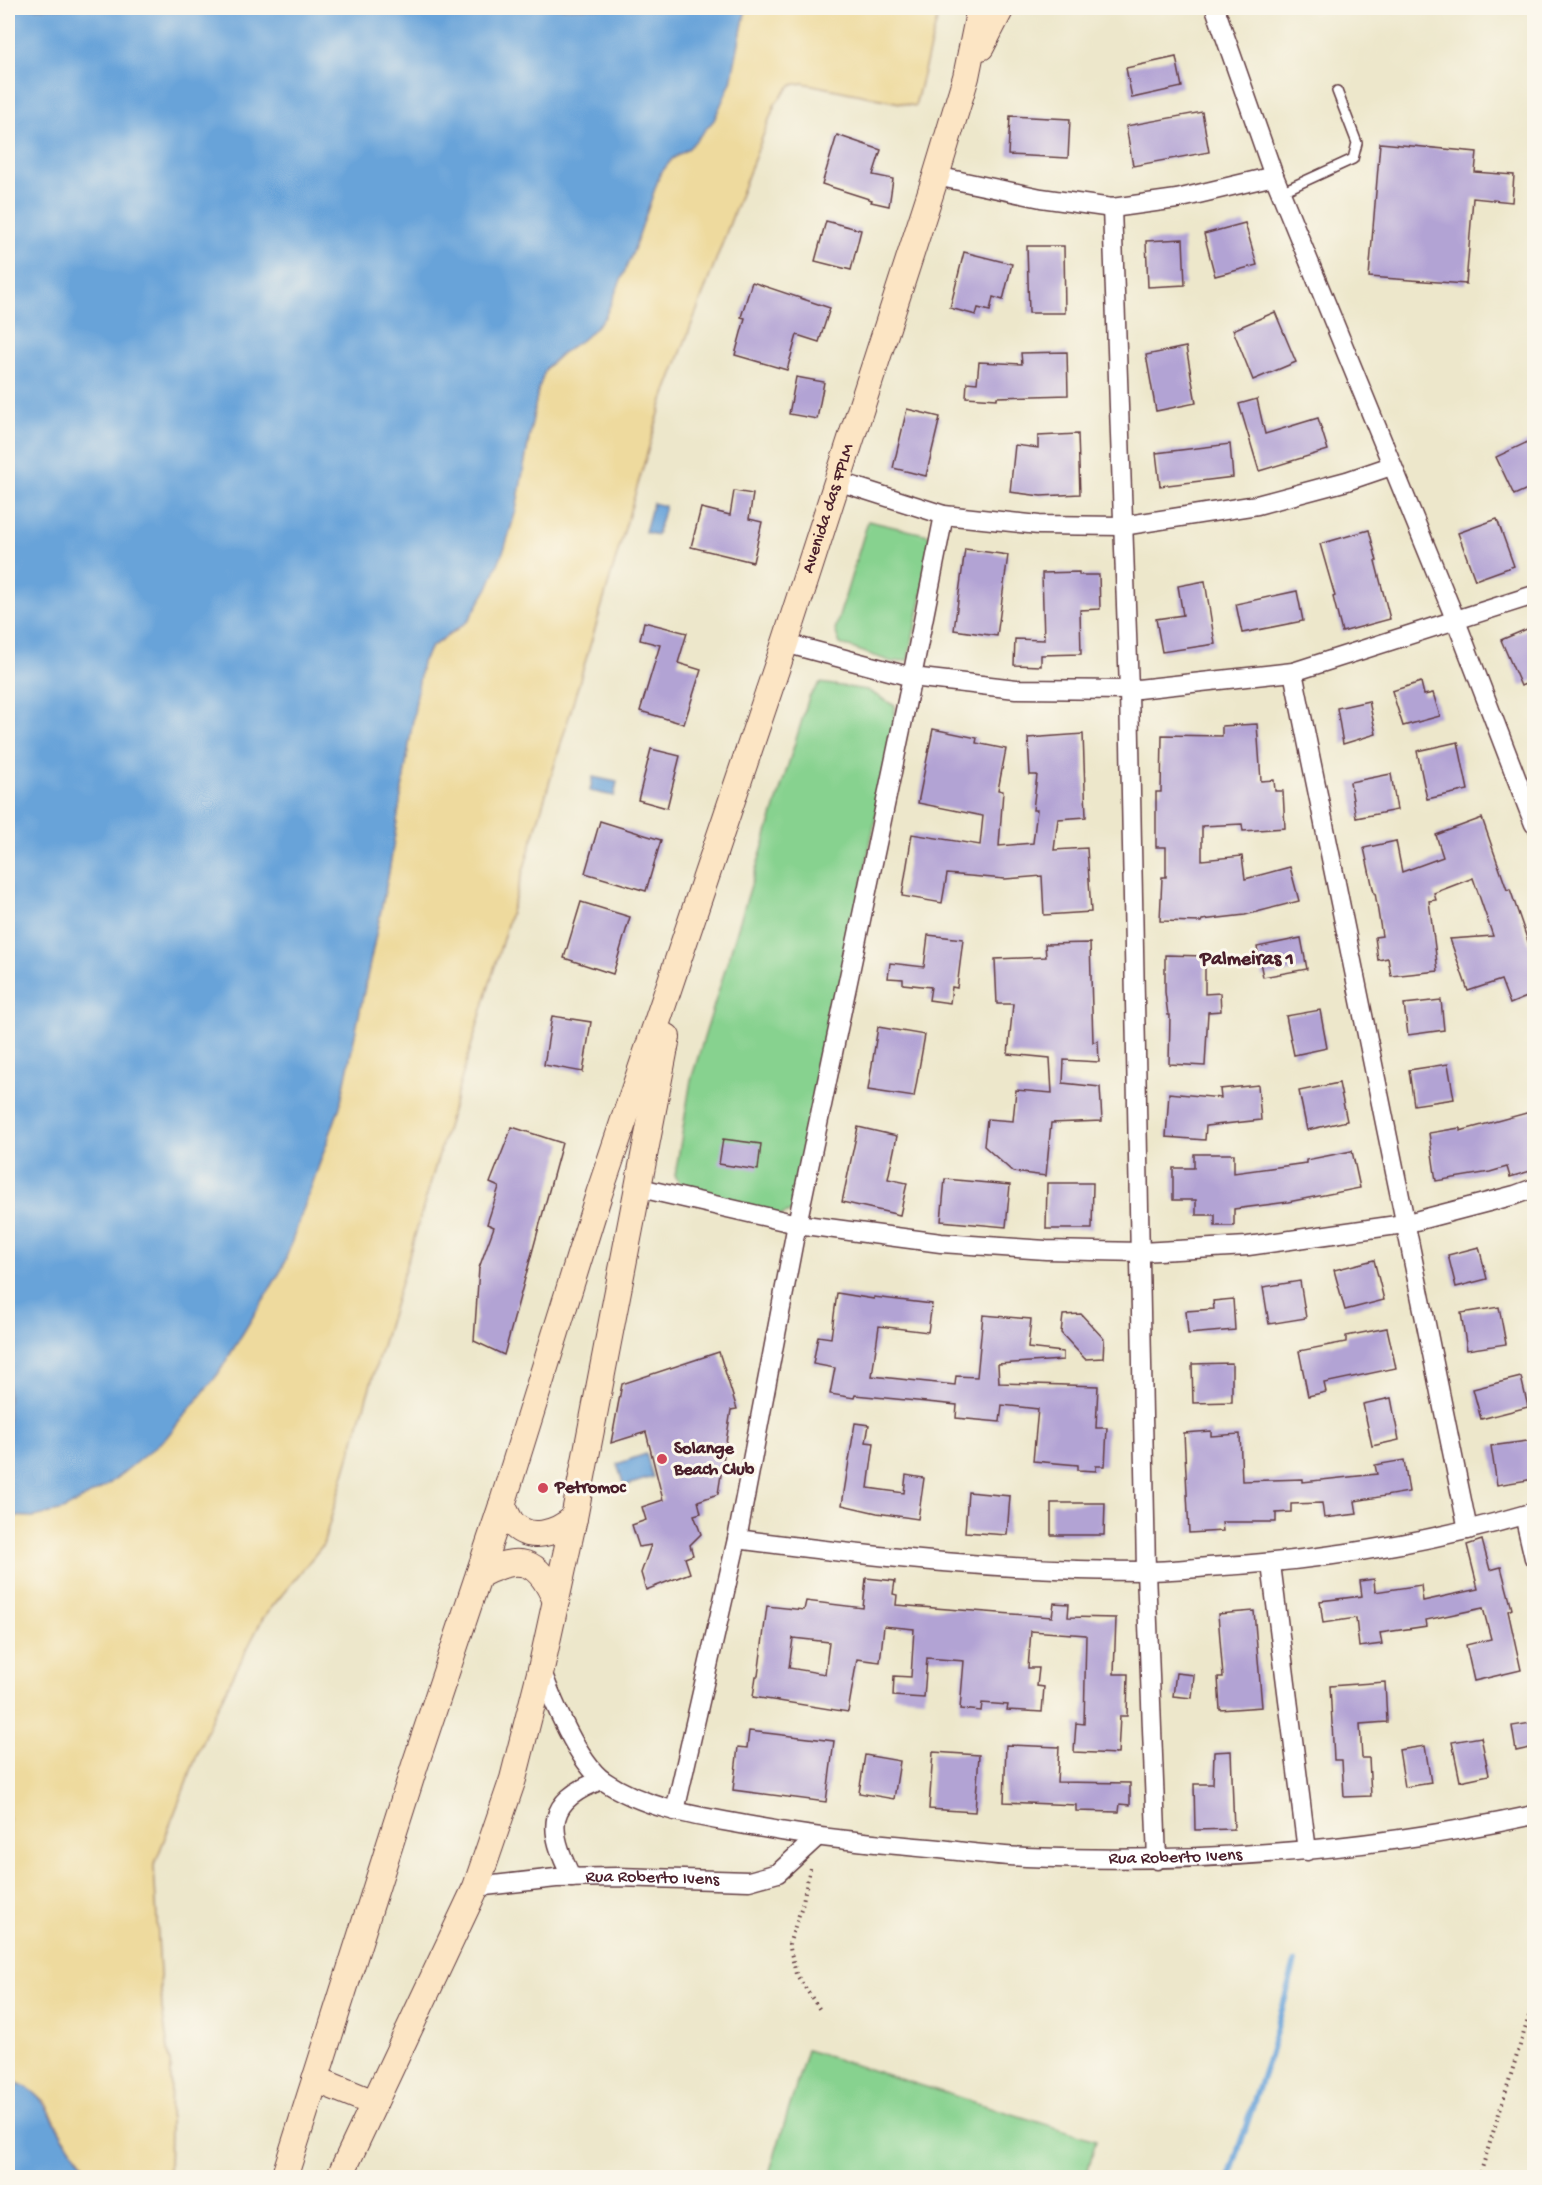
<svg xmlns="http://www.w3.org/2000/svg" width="1542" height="2185" font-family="'Gochi Hand',sans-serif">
  <rect width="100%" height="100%" fill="#fbf7ec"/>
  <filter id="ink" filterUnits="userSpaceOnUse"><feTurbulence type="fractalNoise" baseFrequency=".0167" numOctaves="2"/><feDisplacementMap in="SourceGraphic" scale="12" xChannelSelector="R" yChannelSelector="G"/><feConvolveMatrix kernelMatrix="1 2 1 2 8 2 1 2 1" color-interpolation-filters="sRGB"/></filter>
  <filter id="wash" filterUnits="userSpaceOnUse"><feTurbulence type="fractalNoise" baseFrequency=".008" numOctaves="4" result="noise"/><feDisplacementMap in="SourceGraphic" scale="24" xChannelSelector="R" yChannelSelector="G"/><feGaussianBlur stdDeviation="1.35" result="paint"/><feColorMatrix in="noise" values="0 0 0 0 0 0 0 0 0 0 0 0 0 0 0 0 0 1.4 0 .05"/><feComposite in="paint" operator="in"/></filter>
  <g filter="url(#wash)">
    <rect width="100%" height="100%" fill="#ede7cb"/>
    <g fill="#87d28f" stroke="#68785d" stroke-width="1.5">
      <path d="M868,521L929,535L931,554L908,660L892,662L840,644L835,630Z"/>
      <path d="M820,683L867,690L895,706L894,729L795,1210L777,1217L688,1196L675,1176L691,1080L809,697Z"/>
      <path d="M807,2050L1096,2140L1086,2177H768Z"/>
    </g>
    <path fill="#eeda9e" stroke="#9c7c64" stroke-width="1.5" d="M746,8H940L915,106L803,83L791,85L775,104L663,400L323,1545L263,1618L211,1719L154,1866L162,2008L171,2070L169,2177H93L63,2136L44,2100L16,2082L8,2081V1516L34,1517L166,1438L218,1374L282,1269L340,1106L389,872L422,662L431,647L457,630L505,547L516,510L538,390L546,368L561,354L633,252L660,174L672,159L689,148L731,82Z"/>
    <g fill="#68a3d9" stroke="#596182" stroke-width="1.5">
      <path d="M8,8H746L731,82L714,120L689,148L672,159L660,174L633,252L605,317L586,337L561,354L546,368L538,390L516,510L505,547L488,588L468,621L431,647L422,662L389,872L340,1106L282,1269L218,1374L166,1438L108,1485L63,1510L34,1517L8,1516Z"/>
      <path d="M653,503L665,506L657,535L645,532Z"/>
      <path d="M593,777L617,782L614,796L590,791Z"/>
      <path d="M646,1454L653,1477L624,1486L617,1464Z"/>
      <path d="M8,2081C41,2086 47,2110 62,2135C71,2150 83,2164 93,2177H8Z"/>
    </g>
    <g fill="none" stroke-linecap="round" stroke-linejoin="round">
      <path stroke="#68a3d9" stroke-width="6" d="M1229,2178L1270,2053L1295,1962"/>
    </g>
    <g id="blocks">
      <g fill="#b2a3d4" fill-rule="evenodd">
        <path d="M1176,57L1182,87L1132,98L1126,68Z"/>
        <path d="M1202,112L1209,152L1133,166L1126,126Z"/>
        <path d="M1010,116L1070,119L1068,158L1008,155Z"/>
        <path d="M837,135L881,150L873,175L893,179L889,206L871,202L872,200L822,184Z"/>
        <path d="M1380,143L1477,152L1475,172L1514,175L1512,202L1473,198L1466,284L1369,277Z"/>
        <path d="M826,221L861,230L851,270L815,261Z"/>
        <path d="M1245,223L1257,265L1215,276L1204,234Z"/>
        <path d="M1183,239L1185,285L1148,287L1146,241Z"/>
        <path d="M1027,246H1064L1065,313H1029Z"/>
        <path d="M964,252L1012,264L1003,300L993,297L990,311L978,308L976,315L950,308Z"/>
        <path d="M752,282L830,308L819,342L797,335L787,370L735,355L745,318L741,317Z"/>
        <path d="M1275,312L1296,362L1253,380L1233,330Z"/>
        <path d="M1186,347L1196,403L1156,411L1146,355Z"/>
        <path d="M1067,352L1068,395L997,397V399L966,397L967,382L977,383L979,362L1022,364L1021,353Z"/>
        <path d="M796,377L824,382L817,419L789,414Z"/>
        <path d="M1257,399L1265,434L1318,418L1328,450L1259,471L1239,404Z"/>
        <path d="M907,409L940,417L926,476L893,468Z"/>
        <path d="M1078,434L1080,494L1041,496L1010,492L1015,445L1038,448V436Z"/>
        <path d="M1534,439V486L1514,495L1496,457Z"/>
        <path d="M1230,444L1233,477L1160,486L1156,453Z"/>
        <path d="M734,491L753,494L749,519L762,522L753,562L691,547L701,508L730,515Z"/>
        <path d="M1497,519L1514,566L1475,580L1458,533Z"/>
        <path d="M1369,530L1377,561H1375L1390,619L1342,632L1333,597L1335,596L1320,544Z"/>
        <path d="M965,549L1008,555L997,636L954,630Z"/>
        <path d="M1079,572V575H1099L1100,609L1080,610L1081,654L1041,655V666L1014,665L1015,639L1044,640L1042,573Z"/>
        <path d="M1205,581L1215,644L1162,652L1156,619L1183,615L1178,586Z"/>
        <path d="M1297,591L1303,621L1242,633L1236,604Z"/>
        <path d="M644,622L687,633L678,663L701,670L684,724L640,711L660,645L640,640Z"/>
        <path d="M1534,626V680L1521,686L1501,640Z"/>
        <path d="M1421,682L1424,695L1433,693L1440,716L1403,726L1392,691Z"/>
        <path d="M1369,701L1376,734L1343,744L1337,708Z"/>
        <path d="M1257,724L1261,781L1274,780L1275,791H1283L1285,828L1243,831L1242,824L1202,826V860L1242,856L1245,879L1290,867L1299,901L1245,915L1202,920L1201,922L1160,921L1162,877H1166V847H1156V792H1161L1162,735L1222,736V726Z"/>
        <path d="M933,729L977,738L976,743L1006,749L998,790L1003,791L999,846L1033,843L1037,810H1033L1037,775H1030L1028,738L1083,734L1086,817L1058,819L1054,850L1087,848L1091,912L1044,915L1042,876L1005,879L947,874L942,903L902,896L912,834L980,845L983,816L918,803Z"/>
        <path d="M1458,742L1468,790L1427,799L1417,751Z"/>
        <path d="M651,749L680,756L667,808L638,800Z"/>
        <path d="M1391,774L1397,810L1356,818L1350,782Z"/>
        <path d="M1482,818L1507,890L1510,889L1531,950L1534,948V994L1510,1004L1501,980L1468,991L1450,939L1493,936L1473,878L1434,893L1436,900L1429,901L1438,971L1391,976L1388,958L1378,960L1375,937L1382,936L1375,893H1374L1364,848L1396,841L1402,872L1443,857L1436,835Z"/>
        <path d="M600,821L661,840L646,891L585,873Z"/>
        <path d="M581,902L630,917L613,974L564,958Z"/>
        <path d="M928,935L963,939L957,988L952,987L950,1003L929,1000L931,987L903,984V979L888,978L890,963L924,967Z"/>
        <path d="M1301,938L1307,969L1263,977L1257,947Z"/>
        <path d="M1090,943L1093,1042L1098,1041L1099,1062L1064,1060L1063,1083L1100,1087L1102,1121L1051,1123L1046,1176L1013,1172L984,1146L987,1119L1013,1121L1016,1090L1052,1093L1050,1058L1008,1054L1013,1004H997L995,959L1046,957L1045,944Z"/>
        <path d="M1165,955L1205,956V994L1220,993L1221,1011L1208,1012L1205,1066L1169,1064L1170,1015H1168L1165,992Z"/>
        <path d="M1441,1000L1444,1030L1408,1035L1404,1004Z"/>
        <path d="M1320,1010L1327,1048L1294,1055L1286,1016Z"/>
        <path d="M552,1016L591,1022L583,1072L544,1065Z"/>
        <path d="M878,1027L925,1035L914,1097L868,1090Z"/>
        <path d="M1448,1064L1454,1099L1414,1105L1409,1070Z"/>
        <path d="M1339,1083L1347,1121L1307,1130L1299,1091Z"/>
        <path d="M1258,1085L1261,1120L1206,1126L1205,1140L1166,1137L1169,1093L1221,1098L1220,1089Z"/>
        <path d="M1534,1111V1170L1510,1177L1507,1167L1490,1172L1436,1181L1429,1133L1460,1128V1131Z"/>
        <path d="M512,1127L562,1143L504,1355L474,1341L479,1268L494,1227L487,1224L499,1187L490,1183Z"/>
        <path d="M858,1127L897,1136L888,1179L907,1183L900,1215L842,1202Z"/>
        <path d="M723,1139L761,1144L758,1170L719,1164Z"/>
        <path d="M1352,1151L1360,1188L1288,1202L1234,1209V1226H1215V1215H1196V1200H1173V1168H1194V1154H1234V1173L1306,1163V1160Z"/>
        <path d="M945,1179L1010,1185L1006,1227L941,1221Z"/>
        <path d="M1047,1183H1093L1092,1229H1046Z"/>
        <path d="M1479,1247L1487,1279L1456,1287L1448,1255Z"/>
        <path d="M1374,1260L1384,1300L1345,1310L1334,1270Z"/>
        <path d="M1300,1281L1306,1318L1269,1324L1263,1287Z"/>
        <path d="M837,1293L874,1299V1297L932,1304L928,1332L879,1326L872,1376L955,1385L956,1376L977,1377L983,1315L1031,1319L1028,1348L1063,1352V1360L998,1364L999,1383L1098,1386L1096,1428H1107L1105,1466H1096V1471L1078,1470V1465L1033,1461L1038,1409L1002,1405L1000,1422L956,1418L957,1405L855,1395L854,1398L830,1394L835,1368L813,1364L818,1336L831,1338Z"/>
        <path d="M1233,1299L1235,1330L1188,1334L1186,1311L1214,1309L1213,1301Z"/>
        <path d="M1499,1307L1506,1344L1467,1350L1461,1313Z"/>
        <path d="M1081,1314L1104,1339L1103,1358L1085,1359L1061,1333L1063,1315Z"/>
        <path d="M1387,1328L1396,1368L1324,1383L1326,1392L1308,1396L1299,1351L1346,1342V1336Z"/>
        <path d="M719,1352L737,1409L731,1410L718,1494L698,1501L701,1513L694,1515L701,1534L690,1545L693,1555L685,1558L690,1573L646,1590L641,1573L651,1545L639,1547L632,1525L646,1520L642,1507L663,1500L646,1432L611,1443L622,1384Z"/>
        <path d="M1232,1363V1402L1193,1403L1192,1364Z"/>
        <path d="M1521,1377L1528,1407L1481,1419L1473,1389Z"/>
        <path d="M1391,1398L1399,1440L1372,1446L1363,1404Z"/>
        <path d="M855,1423L869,1425L866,1442L874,1443L868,1488L904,1493L906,1475L924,1478L918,1519L877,1513L842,1505Z"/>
        <path d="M1211,1431V1436L1240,1434L1242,1481L1303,1479V1482L1377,1474L1375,1465L1404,1460L1409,1492L1355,1501L1357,1514L1324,1518L1322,1503L1291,1504V1512L1276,1513V1522H1222L1223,1531L1189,1533L1184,1433Z"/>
        <path d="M1534,1440V1479L1497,1485L1491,1446Z"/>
        <path d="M968,1492L1010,1496L1007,1535L965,1532Z"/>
        <path d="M1051,1503H1105L1104,1535H1051Z"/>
        <path d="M1482,1540L1490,1570L1501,1567L1512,1609L1508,1611L1521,1670L1474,1681L1466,1645L1491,1639L1483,1608L1426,1620L1427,1626L1380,1633L1382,1644L1359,1647L1356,1618L1323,1623L1320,1601L1362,1596L1360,1581L1374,1579L1375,1592L1421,1585L1423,1601L1478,1589L1467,1545Z"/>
        <path d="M866,1578L895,1581L893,1594L897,1595L896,1605L1052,1617L1054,1603L1069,1604L1068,1617L1116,1618L1114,1674H1128L1127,1716H1120L1118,1754L1074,1752L1076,1723L1084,1724L1086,1635L1031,1631L1028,1668H1039L1037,1686L1044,1687L1042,1712L1007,1710L1008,1705L982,1703L981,1711L960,1709L964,1661L927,1658L924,1698L893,1696L894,1676L911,1677L914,1629L884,1626L880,1662L857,1659L848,1712L753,1697L756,1676H758L767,1606L804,1610L806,1601L863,1608ZM793,1638L829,1642L825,1674L789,1668Z"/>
        <path d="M1254,1611L1262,1707L1220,1710L1218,1677H1223L1218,1614Z"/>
        <path d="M1176,1673L1194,1675L1192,1698L1173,1696Z"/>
        <path d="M1385,1682L1387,1722L1360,1724L1362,1758H1369L1371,1796L1344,1797L1342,1760H1334L1330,1686Z"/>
        <path d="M1531,1723L1534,1747L1516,1751L1512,1726Z"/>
        <path d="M749,1731L834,1741L826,1802L733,1790L738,1747L747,1748Z"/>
        <path d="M1481,1737L1489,1775L1460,1781L1452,1742Z"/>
        <path d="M1006,1745L1059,1747L1057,1782L1130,1783V1805L1120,1804L1119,1812L1076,1811V1805L1004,1802Z"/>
        <path d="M1425,1746L1431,1783L1405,1787L1399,1750Z"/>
        <path d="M1231,1751L1234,1829L1195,1830L1194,1784H1213L1214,1752Z"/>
        <path d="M933,1752L979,1755L975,1812L929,1809Z"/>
        <path d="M865,1755L900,1761L894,1799L859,1793Z"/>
      </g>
    </g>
  </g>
  <g filter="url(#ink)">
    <use href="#blocks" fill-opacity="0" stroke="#623d43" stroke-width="1.5"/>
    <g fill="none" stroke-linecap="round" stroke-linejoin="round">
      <g stroke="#623d43" stroke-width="12">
        <path id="lane" d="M1281,192L1353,159L1357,143L1337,91"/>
      </g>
      <g stroke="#623d43" stroke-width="21">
        <g id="street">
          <path d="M1215,8L1274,176L1456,621L1534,824"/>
          <path d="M936,176L1041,198L1112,208L1177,199L1274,176"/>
          <path d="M1112,208L1129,690L1146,1571L1157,1860"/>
          <path d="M837,481L944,515L1039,525L1122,526L1257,505L1347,481L1391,466"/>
          <path d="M785,643L912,677L1016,689L1129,690L1293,672L1534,595"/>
          <path d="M1293,672L1468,1530"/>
          <path d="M636,1187L797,1224L941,1243L1046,1250L1141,1252L1248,1246L1404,1224L1515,1195L1534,1188"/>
          <path d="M1524,1515L1534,1558"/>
          <path d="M737,1539C872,1557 1008,1571 1145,1571C1166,1571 1187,1569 1208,1567C1319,1561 1428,1543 1534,1512"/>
          <path d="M1271,1564L1307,1851"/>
          <path id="s1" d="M541,1669C552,1699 578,1763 604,1781C650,1812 710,1818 763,1828C818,1838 873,1843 929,1848C961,1851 993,1856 1026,1857C1197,1864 1367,1851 1534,1815"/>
          <path d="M675,1811L737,1539L797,1224L912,677L944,515"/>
          <path d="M572,1878C547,1829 545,1800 602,1780"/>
          <path id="s2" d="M476,1887L556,1878L617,1877L749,1881L778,1873L816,1838"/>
        </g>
      </g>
      <g stroke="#623d43" stroke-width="28">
        <g id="secondary">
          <path d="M981,47L1001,8"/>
          <path d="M502,1505C505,1510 508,1517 511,1522C529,1543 557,1533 574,1518"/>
          <path d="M479,1575C519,1554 538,1558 556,1601"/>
          <path d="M315,2079L374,2103"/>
          <path id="s3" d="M284,2178L415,1765L502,1505L599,1194L785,643L936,176L966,77L980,8"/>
          <path d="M339,2178L476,1887L513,1779L541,1669L574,1518L667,1037"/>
        </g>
      </g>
      <g stroke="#623d43" stroke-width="4" stroke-dasharray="1.5 4.5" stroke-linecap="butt">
        <path d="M810,1868L802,1906L789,1944L796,1974L820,2010"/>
        <path d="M1479,2178L1534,2000"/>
      </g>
      <use href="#lane" stroke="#fff" stroke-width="9"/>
      <use href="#street" stroke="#fff" stroke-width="18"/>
      <use href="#secondary" stroke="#fce5c4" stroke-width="26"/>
    </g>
  </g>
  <g fill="#d1495b" stroke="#fbf7ec" stroke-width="2">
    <circle cx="662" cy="1459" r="6"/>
    <circle cx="543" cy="1488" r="6"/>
  </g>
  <g text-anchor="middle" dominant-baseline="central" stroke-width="6" stroke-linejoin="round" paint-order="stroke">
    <g font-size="18" fill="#4a1f2b" stroke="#fbf7ec">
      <text stroke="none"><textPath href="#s3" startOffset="1756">Avenida das FPLM</textPath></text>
      <text stroke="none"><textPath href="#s1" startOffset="711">Rua Roberto Ivens</textPath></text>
      <text stroke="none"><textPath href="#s2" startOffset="177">Rua Roberto Ivens</textPath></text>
    </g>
    <g font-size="18" font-weight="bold" fill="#4a1f2b" stroke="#fbf7ec" text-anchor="start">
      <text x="674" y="1449">Solange<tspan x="674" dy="21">Beach Club</tspan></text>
      <text x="555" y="1488">Petromoc</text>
    </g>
    <g font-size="20" font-weight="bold" fill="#4a1f2b" stroke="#fbf7ec">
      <text x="1247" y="960">Palmeiras 1</text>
    </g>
  </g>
  <rect width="1542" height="2185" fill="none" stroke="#fbf7ec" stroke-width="30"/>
</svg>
